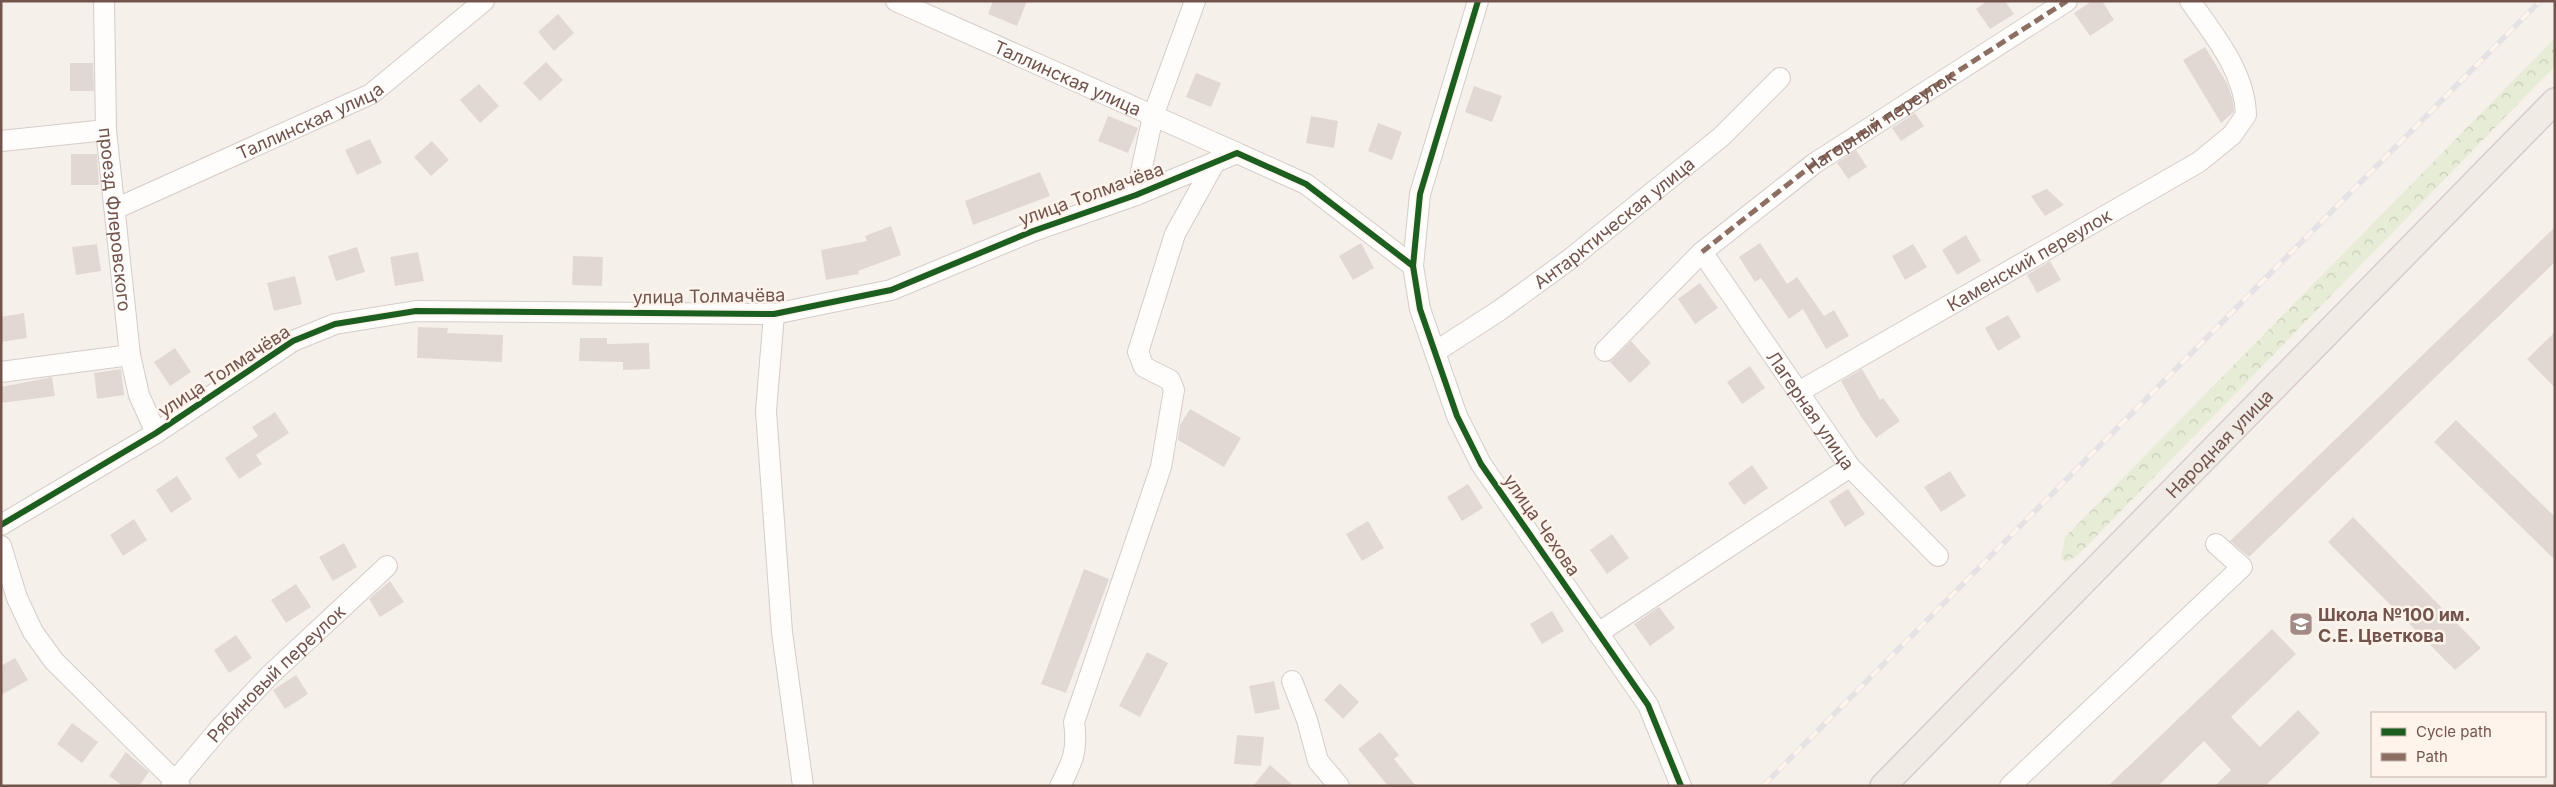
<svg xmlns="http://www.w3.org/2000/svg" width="2556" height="787" font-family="Inter,sans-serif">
  <defs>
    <pattern id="forest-crowns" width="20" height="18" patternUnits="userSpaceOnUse" patternTransform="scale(1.25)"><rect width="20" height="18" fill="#e6ecd6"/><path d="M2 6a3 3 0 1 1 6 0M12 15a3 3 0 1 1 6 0" fill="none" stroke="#c9ccb9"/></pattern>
  </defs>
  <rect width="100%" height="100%" fill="#f6f0eb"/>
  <path fill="url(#forest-crowns)" d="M2555,38V66L2078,555L2066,562L2061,559L2065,537Z"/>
  <g fill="#e2d8d3">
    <path d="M993,1H1027L1017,26L988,14Z"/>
    <path d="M1987,1H2005L2014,14L1990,29L1976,9Z"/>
    <path d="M2092,1H2102L2114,20L2090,36L2074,13Z"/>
    <path d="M558,14L574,33L554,51L538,32Z"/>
    <path d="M2205,47L2228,85L2233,101L2234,112L2221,123L2183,60Z"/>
    <path d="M546,62L563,80L540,101L523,83Z"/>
    <path d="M70,63H93L94,91H70Z"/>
    <path d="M1196,73L1221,83L1211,107L1186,97Z"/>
    <path d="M479,84L499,106L480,123L460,100Z"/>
    <path d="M1474,86L1502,96L1492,122L1465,112Z"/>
    <path d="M1915,113L1924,126L1901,141L1892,128Z"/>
    <path d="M1108,116L1138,128L1128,153L1098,141Z"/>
    <path d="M1311,116L1338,121L1334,148L1306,143Z"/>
    <path d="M1378,123L1402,132L1392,160L1368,151Z"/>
    <path d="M370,139L382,163L357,175L345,150Z"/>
    <path d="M432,141L449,160L431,176L414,157Z"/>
    <path d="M1856,150L1867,167L1848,179L1837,163Z"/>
    <path d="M71,154H97L99,185H71Z"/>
    <path d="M1040,172L1050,196L973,225L965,201Z"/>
    <path d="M2047,189L2064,205L2045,216L2031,196Z"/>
    <path d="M891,226L901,255L858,271L859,274L826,280L821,250L867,241L865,236Z"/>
    <path d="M2555,227V262L2249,557L2230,541Z"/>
    <path d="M1966,235L1981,261L1957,275L1942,250Z"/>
    <path d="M1361,243L1374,268L1353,280L1339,256Z"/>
    <path d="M1760,243L1787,284L1797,277L1824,316L1834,310L1849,336L1826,349L1803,309L1789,319L1761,278L1755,282L1739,257Z"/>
    <path d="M97,244L101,271L76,275L72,247Z"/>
    <path d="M1913,244L1927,267L1905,280L1892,256Z"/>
    <path d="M357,247L365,272L336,281L328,256Z"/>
    <path d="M418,252L424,281L395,286L390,257Z"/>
    <path d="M573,256L603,257L602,286L572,285Z"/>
    <path d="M2050,261L2061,280L2037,293L2027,275Z"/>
    <path d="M295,276L302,304L274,311L267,283Z"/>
    <path d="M1700,283L1718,308L1695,324L1678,299Z"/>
    <path d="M24,313L27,338L1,342V317Z"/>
    <path d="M2008,315L2021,337L1998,351L1985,328Z"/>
    <path d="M418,327L448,328L447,333L503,335L502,362L417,358Z"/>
    <path d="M2555,332V388L2527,359Z"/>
    <path d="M580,338H607V344L649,343L650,369L623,370V362L579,361Z"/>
    <path d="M1631,341L1651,363L1630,383L1610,362Z"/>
    <path d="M175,348L191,372L170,386L154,362Z"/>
    <path d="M1750,366L1765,388L1742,404L1727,382Z"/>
    <path d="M121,369L124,395L97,399L94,373Z"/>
    <path d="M1862,369L1880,400L1883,398L1900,421L1876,438L1860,415L1841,381Z"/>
    <path d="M52,377L55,396L1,403V387Z"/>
    <path d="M1190,409L1241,438L1224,467L1178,440L1180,425Z"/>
    <path d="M275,412L289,433L256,455L262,464L239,479L225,458L258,436L252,427Z"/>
    <path d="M2456,420L2555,517V560L2434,442Z"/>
    <path d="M1752,465L1768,488L1744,505L1728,483Z"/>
    <path d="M1950,471L1966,496L1941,512L1924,487Z"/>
    <path d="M177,476L192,499L171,513L156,490Z"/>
    <path d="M1468,484L1483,508L1462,521L1447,497Z"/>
    <path d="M1848,489L1865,514L1845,527L1829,501Z"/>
    <path d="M2353,517L2481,648L2455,670L2328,542Z"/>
    <path d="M134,519L147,540L123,556L110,535Z"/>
    <path d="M1368,521L1384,548L1362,561L1346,534Z"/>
    <path d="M1612,534L1629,558L1607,574L1590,550Z"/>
    <path d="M344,543L357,567L333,581L319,557Z"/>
    <path d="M1084,569L1109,579L1066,693L1041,684Z"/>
    <path d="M390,581L404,602L380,617L369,599Z"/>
    <path d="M296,584L311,607L286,623L271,600Z"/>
    <path d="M1659,607L1675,628L1650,646L1634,624Z"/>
    <path d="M1552,611L1564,631L1542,644L1530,624Z"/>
    <path d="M2272,629L2296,654L2231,717L2260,747L2298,710L2320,733L2265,786H2215L2231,770L2204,741L2158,786H2108Z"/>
    <path d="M236,635L252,658L229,673L214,650Z"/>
    <path d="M1147,652L1168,663L1140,717L1119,706Z"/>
    <path d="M15,658L28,680L1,695V666Z"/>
    <path d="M296,675L308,694L285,709L273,690Z"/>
    <path d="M1274,681L1280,709L1255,714L1249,686Z"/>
    <path d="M1340,683L1359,702L1343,719L1324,700Z"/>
    <path d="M72,723L98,742L82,763L57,744Z"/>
    <path d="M1380,732L1399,755L1394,759L1416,786H1388L1358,749Z"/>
    <path d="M1237,735L1264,737L1261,766L1234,764Z"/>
    <path d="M126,752L149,772L139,786H123L109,776Z"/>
    <path d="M1270,765L1294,786H1253Z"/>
  </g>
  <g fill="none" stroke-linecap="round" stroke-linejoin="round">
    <g stroke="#d4ccc8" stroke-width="22">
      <g id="minor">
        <path id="s1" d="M104,1L106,130L130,355L139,395L156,433"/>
        <path id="s2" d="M896,1L1237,153"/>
        <path d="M1478,1L1420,194L1413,266L1420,309L1457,416L1481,464L1648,705L1681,786"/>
        <path d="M1,141L106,130"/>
        <path d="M1136,195L1153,116L1195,1"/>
        <path id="s3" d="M115,209L371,94L484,1"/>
        <path id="s4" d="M1702,252L1850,467L1938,556"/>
        <path d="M774,314L766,411L782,632L803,786"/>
        <path d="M1605,351L1702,252L1815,163L2067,1"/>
        <path id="s5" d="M1435,352L1500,310L1570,259L1721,137L1780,78"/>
        <path d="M1,372L130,355"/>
        <path id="s6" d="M1800,391L2199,162L2232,135L2246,115C2245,72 2214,35 2190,1"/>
        <path d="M1,525L156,433L293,341L335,324L416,311L774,314L891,290L1033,231L1136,195L1237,153L1306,184L1413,266"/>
        <path d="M1,546L17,598L33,632L54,661L180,786"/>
        <path d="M1598,633L1850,467"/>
        <path d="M1292,681L1307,720L1318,761L1339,786"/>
        <path id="s7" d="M171,786L220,728L270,675L387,566"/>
        <path d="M1060,786C1073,761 1078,750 1074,722L1161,467L1174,390L1170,380L1144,367L1138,352L1175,234L1215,162"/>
        <path d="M2010,786L2242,567L2216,544"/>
      </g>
    </g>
    <g stroke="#d8cdca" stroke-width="28">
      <g id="major">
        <path id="s8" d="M1883,786L2555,101"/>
      </g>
    </g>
    <use href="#minor" stroke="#fefdfc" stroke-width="20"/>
    <use href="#major" stroke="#f1ebe6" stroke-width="25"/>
    <g stroke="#e4e2e4" stroke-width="5.5">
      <path id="rail" d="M1763,786L2540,1"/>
    </g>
    <use href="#rail" stroke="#fef4ec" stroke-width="4" stroke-dasharray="11" stroke-linecap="butt"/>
    <path stroke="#8d6e63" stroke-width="5" stroke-dasharray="10 5" stroke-linecap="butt" id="s9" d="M1702,252L1815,163L2067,1"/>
    <g stroke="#fef4ec" stroke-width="9">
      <g id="cycleway">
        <path d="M1478,1L1420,194L1413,266L1420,309L1457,416L1481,464L1648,705L1681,786"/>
        <path d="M1,525L156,433L293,341L335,324L416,311L774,314L891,290L1033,231L1136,195L1237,153L1306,184L1413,266"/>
      </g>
    </g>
    <use href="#cycleway" stroke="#1b5e20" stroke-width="6"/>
  </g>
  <defs>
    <g id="school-square" transform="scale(1.25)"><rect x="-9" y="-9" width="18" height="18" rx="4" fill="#a18b84" stroke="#fef4ec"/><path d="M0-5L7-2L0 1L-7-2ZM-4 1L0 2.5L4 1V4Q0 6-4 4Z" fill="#fff"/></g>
  </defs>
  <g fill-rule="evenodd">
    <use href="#school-square" x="2301" y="624"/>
  </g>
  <g text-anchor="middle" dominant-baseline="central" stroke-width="5" stroke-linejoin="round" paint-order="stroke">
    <g font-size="18" fill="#73544c" stroke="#fef4ec">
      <text stroke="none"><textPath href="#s2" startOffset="188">Таллинская улица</textPath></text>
      <text stroke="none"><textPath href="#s3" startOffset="214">Таллинская улица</textPath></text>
      <text stroke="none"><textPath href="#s9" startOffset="221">Нагорный переулок</textPath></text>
      <text transform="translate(1091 194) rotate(-20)">улица Толмачёва</text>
      <text stroke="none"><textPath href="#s1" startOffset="219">проезд Флеровского</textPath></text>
      <text stroke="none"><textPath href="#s5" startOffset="221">Антарктическая улица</textPath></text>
      <text stroke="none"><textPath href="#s6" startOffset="264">Каменский переулок</textPath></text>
      <text transform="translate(709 296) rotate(-1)">улица Толмачёва</text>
      <text transform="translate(224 371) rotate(-33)">улица Толмачёва</text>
      <text stroke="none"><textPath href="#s4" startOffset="192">Лагерная улица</textPath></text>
      <text stroke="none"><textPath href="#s8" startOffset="480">Народная улица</textPath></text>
      <text transform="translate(1542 525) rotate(55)">улица Чехова</text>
      <text stroke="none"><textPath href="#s7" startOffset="154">Рябиновый переулок</textPath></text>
    </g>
    <g font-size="18" font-weight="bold" fill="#73544c" stroke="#fef4ec" text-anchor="start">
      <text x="2318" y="614">Школа №100 им.<tspan x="2318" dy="21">С.Е. Цветкова</tspan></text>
    </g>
  </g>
  <rect width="2556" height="787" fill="none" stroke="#73544c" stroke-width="5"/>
  <rect x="2371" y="712" width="175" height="65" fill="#fef4ec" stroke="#c6b4ac"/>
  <rect x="2381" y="728" width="25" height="8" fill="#1b5e20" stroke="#c6b4ac"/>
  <text x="2416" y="737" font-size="15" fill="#73544c">Cycle path</text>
  <rect x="2381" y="753" width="25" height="8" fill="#8d6e63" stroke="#c6b4ac"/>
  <text x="2416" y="762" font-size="15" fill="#73544c">Path</text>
</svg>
